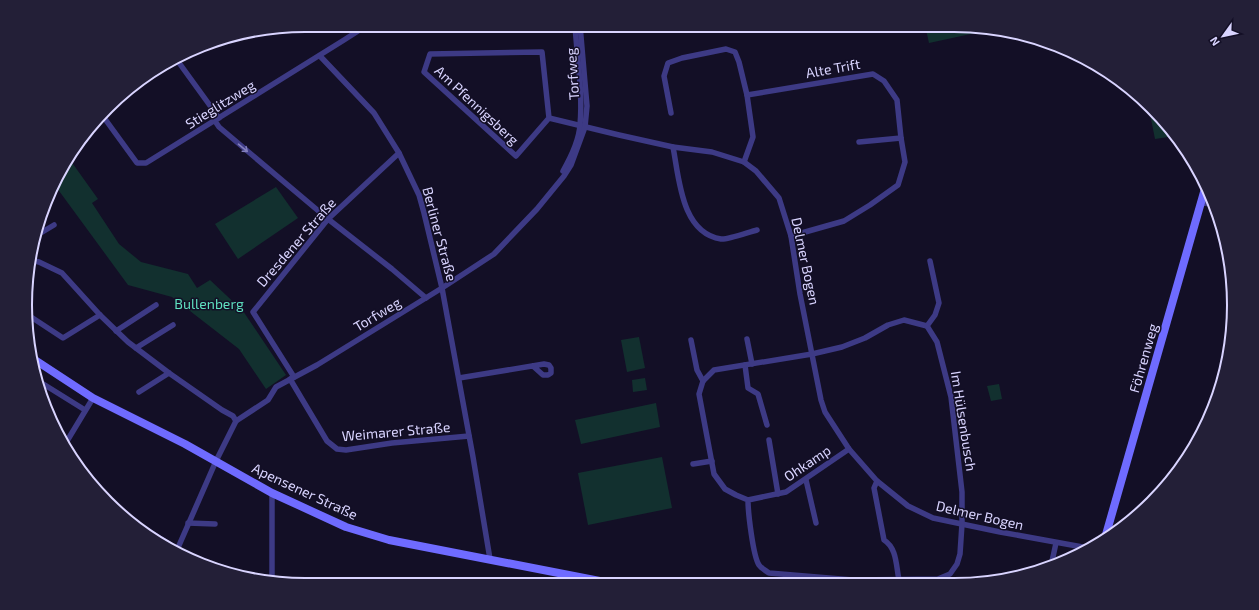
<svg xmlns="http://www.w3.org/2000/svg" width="1259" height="610" font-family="'Exo 2',sans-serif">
  <rect width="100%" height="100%" fill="#130f26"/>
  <g fill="#12302f">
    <path d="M925,25H954L994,29L929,43Z"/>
    <path d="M1148,104L1152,107L1175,136L1155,139Z"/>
    <path d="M68,157L98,199L92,203L119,244L141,262L188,274L197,288L210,280L243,311L286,375L266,389L239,349L172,297L128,285L54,184Z"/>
    <path d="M276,187L298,218L238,259L215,224Z"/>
    <path d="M639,337L645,368L627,372L621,340Z"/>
    <path d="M645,378L647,390L633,392L632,380Z"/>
    <path d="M999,384L1002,399L991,401L987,386Z"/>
    <path d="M656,403L660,427L581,444L575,420Z"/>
    <path d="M662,457L672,508L588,525L578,473Z"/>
  </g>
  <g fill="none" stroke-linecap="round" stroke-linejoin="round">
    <g stroke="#3d3a85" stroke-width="5.5">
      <path d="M320,56L374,113L399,153L419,195L424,213L442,288L473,457L490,559"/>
      <path d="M177,60L219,118"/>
      <path d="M747,95L873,74L884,81L897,100L901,138L905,162L898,185L870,205L844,221L791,236"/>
      <path d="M671,113L664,76L668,63L682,58L726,49L735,52L739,62L747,95L753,137L744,162"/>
      <path d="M104,115L105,119L137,163H146L344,40L358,31L360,25"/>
      <path d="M549,118L516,156L424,72L430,54L542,52L549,118L619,135L673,147L712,152L744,162L756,171L779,198L791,236L800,294L821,400L825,412L849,449L877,481L908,506L933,518L1000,532L1088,548"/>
      <path d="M215,121L219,127L328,219L392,269L426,298"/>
      <path d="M859,142L901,138"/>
      <path d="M673,147C679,177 681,233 721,239C727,240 749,232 757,230"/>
      <path d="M563,171C571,157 579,141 580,125C583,92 577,58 575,25"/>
      <path d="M1201,203L1215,204"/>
      <path d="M34,237L54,225"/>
      <path d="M30,260L39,262L62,273L100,315L128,342L169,373L222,410L233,416L236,421"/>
      <path d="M28,315L63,338L100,315"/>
      <path d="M927,326L935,315L939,303L930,261"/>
      <path d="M116,331L156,305"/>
      <path d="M747,339L752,364"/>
      <path d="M691,340L697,370L703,381"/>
      <path d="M136,348L173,325"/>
      <path d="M745,365L748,388L758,394L767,425"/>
      <path d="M294,377L253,312L328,219L399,153"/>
      <path d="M459,378L544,364L549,365L551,368V373L548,375H543L533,366"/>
      <path d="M290,379L327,441L337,449L346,450L392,443L469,436"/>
      <path d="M40,382L85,410"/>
      <path d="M139,392L169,373"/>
      <path d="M769,440L778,494"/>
      <path d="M64,446L93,398"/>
      <path d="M693,464L712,461"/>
      <path d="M806,480L816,523"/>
      <path d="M877,481L874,488L884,540C897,548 896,566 899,580"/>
      <path d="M272,493V582"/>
      <path d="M748,500C748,512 753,556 759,565C761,568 766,571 769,573L853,580L938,579L950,574L957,564L960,554L962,524V492L951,397L937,342L927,326L904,320L888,325L865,338L842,347L812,354L714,370L703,381L699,394L714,474L725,489L736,495L748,500L786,492L849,449"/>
      <path d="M118,512L177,549"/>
      <path d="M188,523L215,524"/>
      <path d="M177,550L216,461L236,421L268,400L276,387L317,365L442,288L494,254L537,209L564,176L571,165L585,127L587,106L580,25"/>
      <path d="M1051,566L1056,543"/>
    </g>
    <g stroke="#6f6bff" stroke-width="8">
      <path d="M32,358L93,398L185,444L272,493L346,527L389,540L615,584"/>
      <path d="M1105,538L1206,185"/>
    </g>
  </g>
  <defs><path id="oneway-shaft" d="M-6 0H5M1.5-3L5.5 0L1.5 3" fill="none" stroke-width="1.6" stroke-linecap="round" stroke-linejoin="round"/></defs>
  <use stroke="#837fbc" href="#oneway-shaft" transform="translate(243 148) rotate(40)"/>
  <g text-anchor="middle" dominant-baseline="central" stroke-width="3" stroke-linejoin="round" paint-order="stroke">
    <g font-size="14" fill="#d9d4ff" stroke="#130f26">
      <text transform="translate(833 68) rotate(-10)">Alte Trift</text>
      <text transform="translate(572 74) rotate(-94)">Torfweg</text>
      <text transform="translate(220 104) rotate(-32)">Stieglitzweg</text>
      <text transform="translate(477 105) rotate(43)">Am Pfennigsberg</text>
      <text transform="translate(440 234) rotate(75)">Berliner Straße</text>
      <text transform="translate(296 242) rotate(-49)">Dresdener Straße</text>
      <text transform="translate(806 261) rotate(78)">Delmer Bogen</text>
      <text transform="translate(377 314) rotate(-31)">Torfweg</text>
      <text transform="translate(1143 358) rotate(-74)">Föhrenweg</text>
      <text transform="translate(964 421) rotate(81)">Im Hülsenbusch</text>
      <text transform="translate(396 431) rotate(-5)">Weimarer Straße</text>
      <text transform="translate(807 463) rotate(-34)">Ohkamp</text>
      <text transform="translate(305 491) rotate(25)">Apensener Straße</text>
      <text transform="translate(980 515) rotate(13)">Delmer Bogen</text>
    </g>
    <g font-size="14" fill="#5fe0c0" stroke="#130f26">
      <text x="209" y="303">Bullenberg</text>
    </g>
  </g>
  <path d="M0 0H1259V610H0ZM305 32H954A273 273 0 0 1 1227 305V305A273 273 0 0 1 954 578H305A273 273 0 0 1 32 305V305A273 273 0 0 1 305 32Z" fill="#231f37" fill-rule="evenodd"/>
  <path fill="none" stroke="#d9d4ff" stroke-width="2" d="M305 32H954A273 273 0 0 1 1227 305V305A273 273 0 0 1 954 578H305A273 273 0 0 1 32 305V305A273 273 0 0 1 305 32Z"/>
  <g transform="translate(1223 36) rotate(237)" stroke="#130f26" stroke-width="3" paint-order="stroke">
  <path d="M0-3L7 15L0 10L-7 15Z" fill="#d9d4ff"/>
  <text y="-6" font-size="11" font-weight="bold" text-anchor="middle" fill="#d9d4ff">N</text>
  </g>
</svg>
